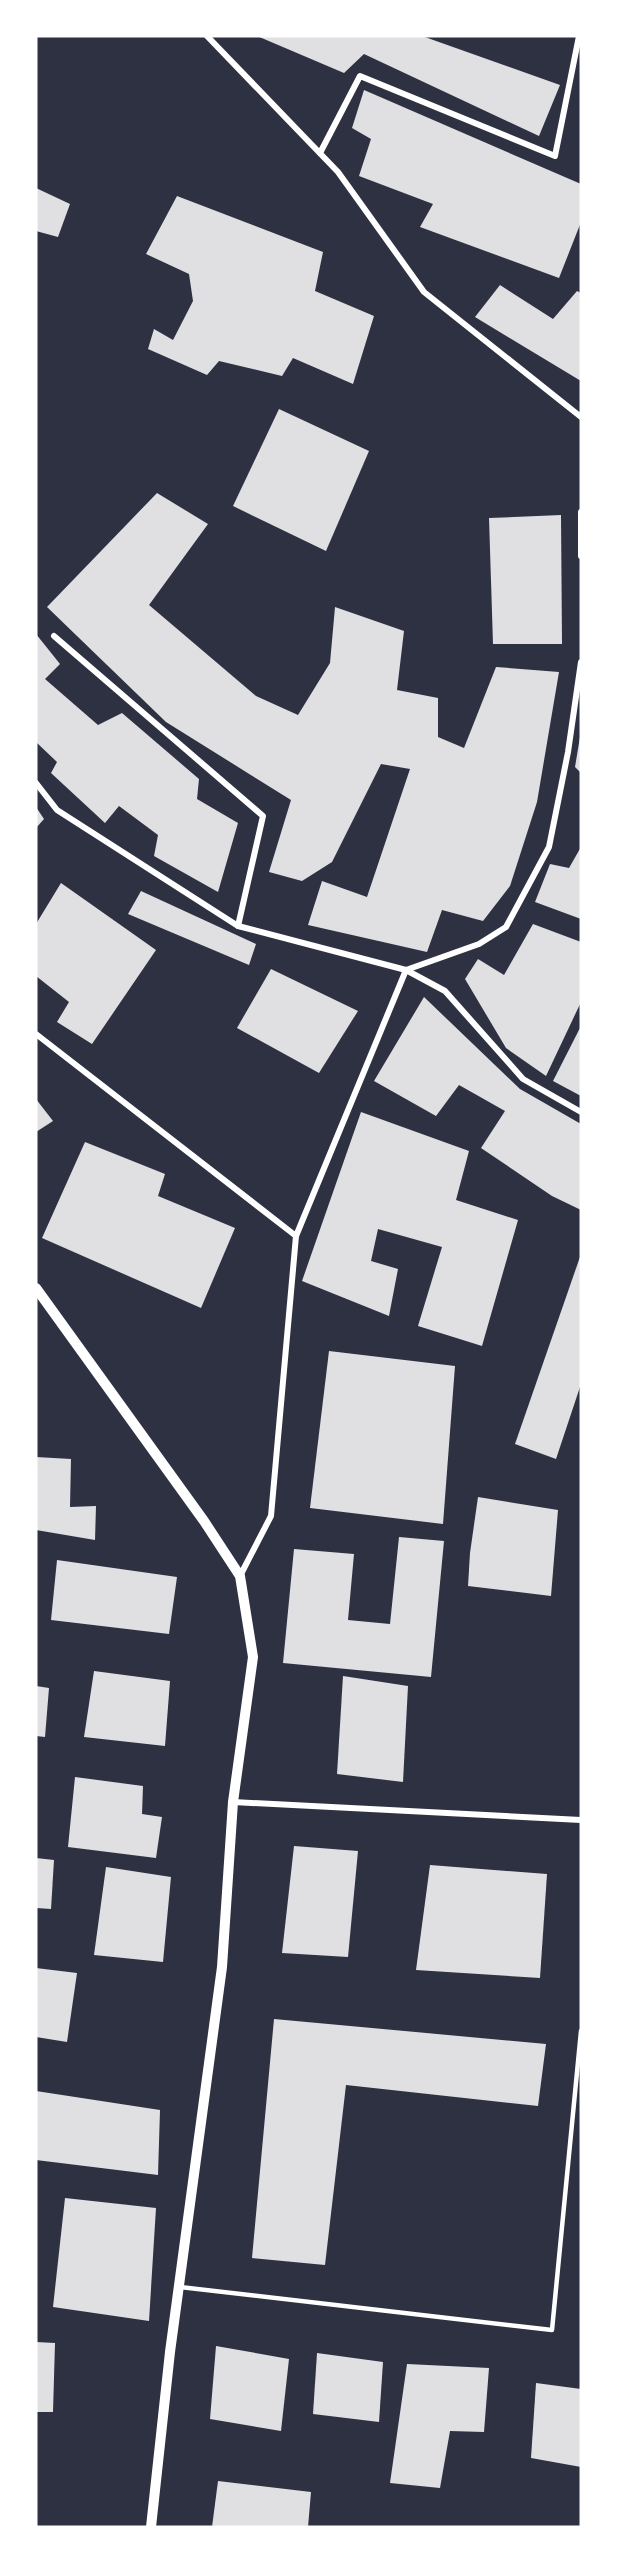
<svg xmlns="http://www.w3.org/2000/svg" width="617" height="2563" font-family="'Exo 2',sans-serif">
  <rect width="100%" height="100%" fill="#2d3142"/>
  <g fill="#e0e0e3">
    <path d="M257,36H422L560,85L539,136L364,54L344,73Z"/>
    <path d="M364,90L581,184V222L559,278L420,227L433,204L359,176L371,139L352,128Z"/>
    <path d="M36,188L70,204L58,237L36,231Z"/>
    <path d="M177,196L323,252L315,291L374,316L353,384L293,358L282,376L219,361L207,375L148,349L154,329L173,340L193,301L189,274L146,254Z"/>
    <path d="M500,285L553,319L577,291L581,293V381L475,317Z"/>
    <path d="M279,409L369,451L326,551L233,506Z"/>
    <path d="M157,493L208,524L149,605L256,696L298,715L330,663L335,607L404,631L397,690L438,698V737L464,748L496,667L559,672L537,802L510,886L483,921L442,910L427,952L308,925L322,881L367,897L410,769L381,764L332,862L302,881L269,872L291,800L166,722L47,607Z"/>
    <path d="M561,515L562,644H493L489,518Z"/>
    <path d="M36,634L60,664L45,679L98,725L122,713L199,779L197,799L238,823L218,892L154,856L158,835L119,806L105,823L51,773L57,762L36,742Z"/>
    <path d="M580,737H581V773L575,767Z"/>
    <path d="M36,807L44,819L36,828Z"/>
    <path d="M581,847V919L535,902L550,864L569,868Z"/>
    <path d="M61,883L156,950L92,1044L57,1022L69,1002L36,976V924Z"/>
    <path d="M141,891L256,944L249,965L128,914Z"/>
    <path d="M533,924L581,942V1002L546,1076L506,1048L465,979L478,959L504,975Z"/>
    <path d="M271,969L358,1011L319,1073L237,1028Z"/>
    <path d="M424,997L520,1089L581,1124V1210L552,1196L481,1148L505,1111L459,1085L436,1116L374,1081Z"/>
    <path d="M581,1026V1096L553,1081Z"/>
    <path d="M36,1099L53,1121L36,1132Z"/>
    <path d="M361,1112L469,1151L456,1200L518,1220L482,1346L418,1326L442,1247L378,1229L371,1261L398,1269L389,1316L302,1281Z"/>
    <path d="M85,1142L165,1174L158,1196L235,1228L201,1308L42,1238Z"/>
    <path d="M581,1254V1384L556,1459L515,1444Z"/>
    <path d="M329,1351L455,1366L443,1524L310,1508Z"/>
    <path d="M36,1457L71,1459L70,1507L96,1506L95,1540L36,1530Z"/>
    <path d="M478,1497L558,1510L551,1596L468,1586L470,1553Z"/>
    <path d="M399,1537L444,1541L431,1677L283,1663L294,1549L354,1554L348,1620L390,1624Z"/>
    <path d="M57,1560L177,1577L169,1634L51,1620Z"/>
    <path d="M94,1671L170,1681L165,1746L84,1737Z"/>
    <path d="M343,1676L408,1686L403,1782L337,1774Z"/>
    <path d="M36,1686L49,1688L45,1737L36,1736Z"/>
    <path d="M75,1777L143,1786L142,1814L162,1817L156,1858L68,1847Z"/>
    <path d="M294,1846L358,1851L348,1957L282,1953Z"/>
    <path d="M36,1858L54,1860L51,1909L36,1908Z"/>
    <path d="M430,1865L547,1874L540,1978L416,1970Z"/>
    <path d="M106,1867L171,1877L163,1962L94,1955Z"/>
    <path d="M36,1968L77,1973L67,2042L36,2037Z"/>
    <path d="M274,2019L546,2044L538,2106L346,2085L325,2265L252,2258Z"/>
    <path d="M36,2091L160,2110L158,2175L36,2160Z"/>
    <path d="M65,2198L156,2208L149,2321L53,2307Z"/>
    <path d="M36,2342L55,2343L53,2412H36Z"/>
    <path d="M216,2346L289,2359L281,2431L210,2419Z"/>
    <path d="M317,2353L383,2362L379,2422L313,2414Z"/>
    <path d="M407,2364L489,2368L484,2432L450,2431L440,2488L390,2483Z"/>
    <path d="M536,2383L581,2389V2467L531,2458Z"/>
    <path d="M218,2481L311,2492L308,2527H212Z"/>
  </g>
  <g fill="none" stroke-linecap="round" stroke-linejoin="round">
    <path stroke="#fff" stroke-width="4.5" d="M180,2287L552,2330L581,2031"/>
    <g stroke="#fff" stroke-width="6">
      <path d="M207,36L338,172L424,292L581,417"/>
      <path d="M320,153L360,76L555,156L579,36"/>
      <path d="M581,512V556"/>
      <path d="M54,636L263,816L238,926"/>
      <path d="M36,783L57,810L238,926L406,970L445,991L523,1079L581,1112"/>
      <path d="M406,970L479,944L506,927L549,847L568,752L581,662"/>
      <path d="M36,1034L296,1236"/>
      <path d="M240,1576L271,1516L296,1236L406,970"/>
      <path d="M233,1802L581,1820"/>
    </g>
    <path stroke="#fff" stroke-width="10" d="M36,1288L204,1521L240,1576L253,1657L233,1802L222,1967L170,2352L151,2527"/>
  </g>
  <rect width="617" height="2563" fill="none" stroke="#ffffff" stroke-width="75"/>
</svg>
